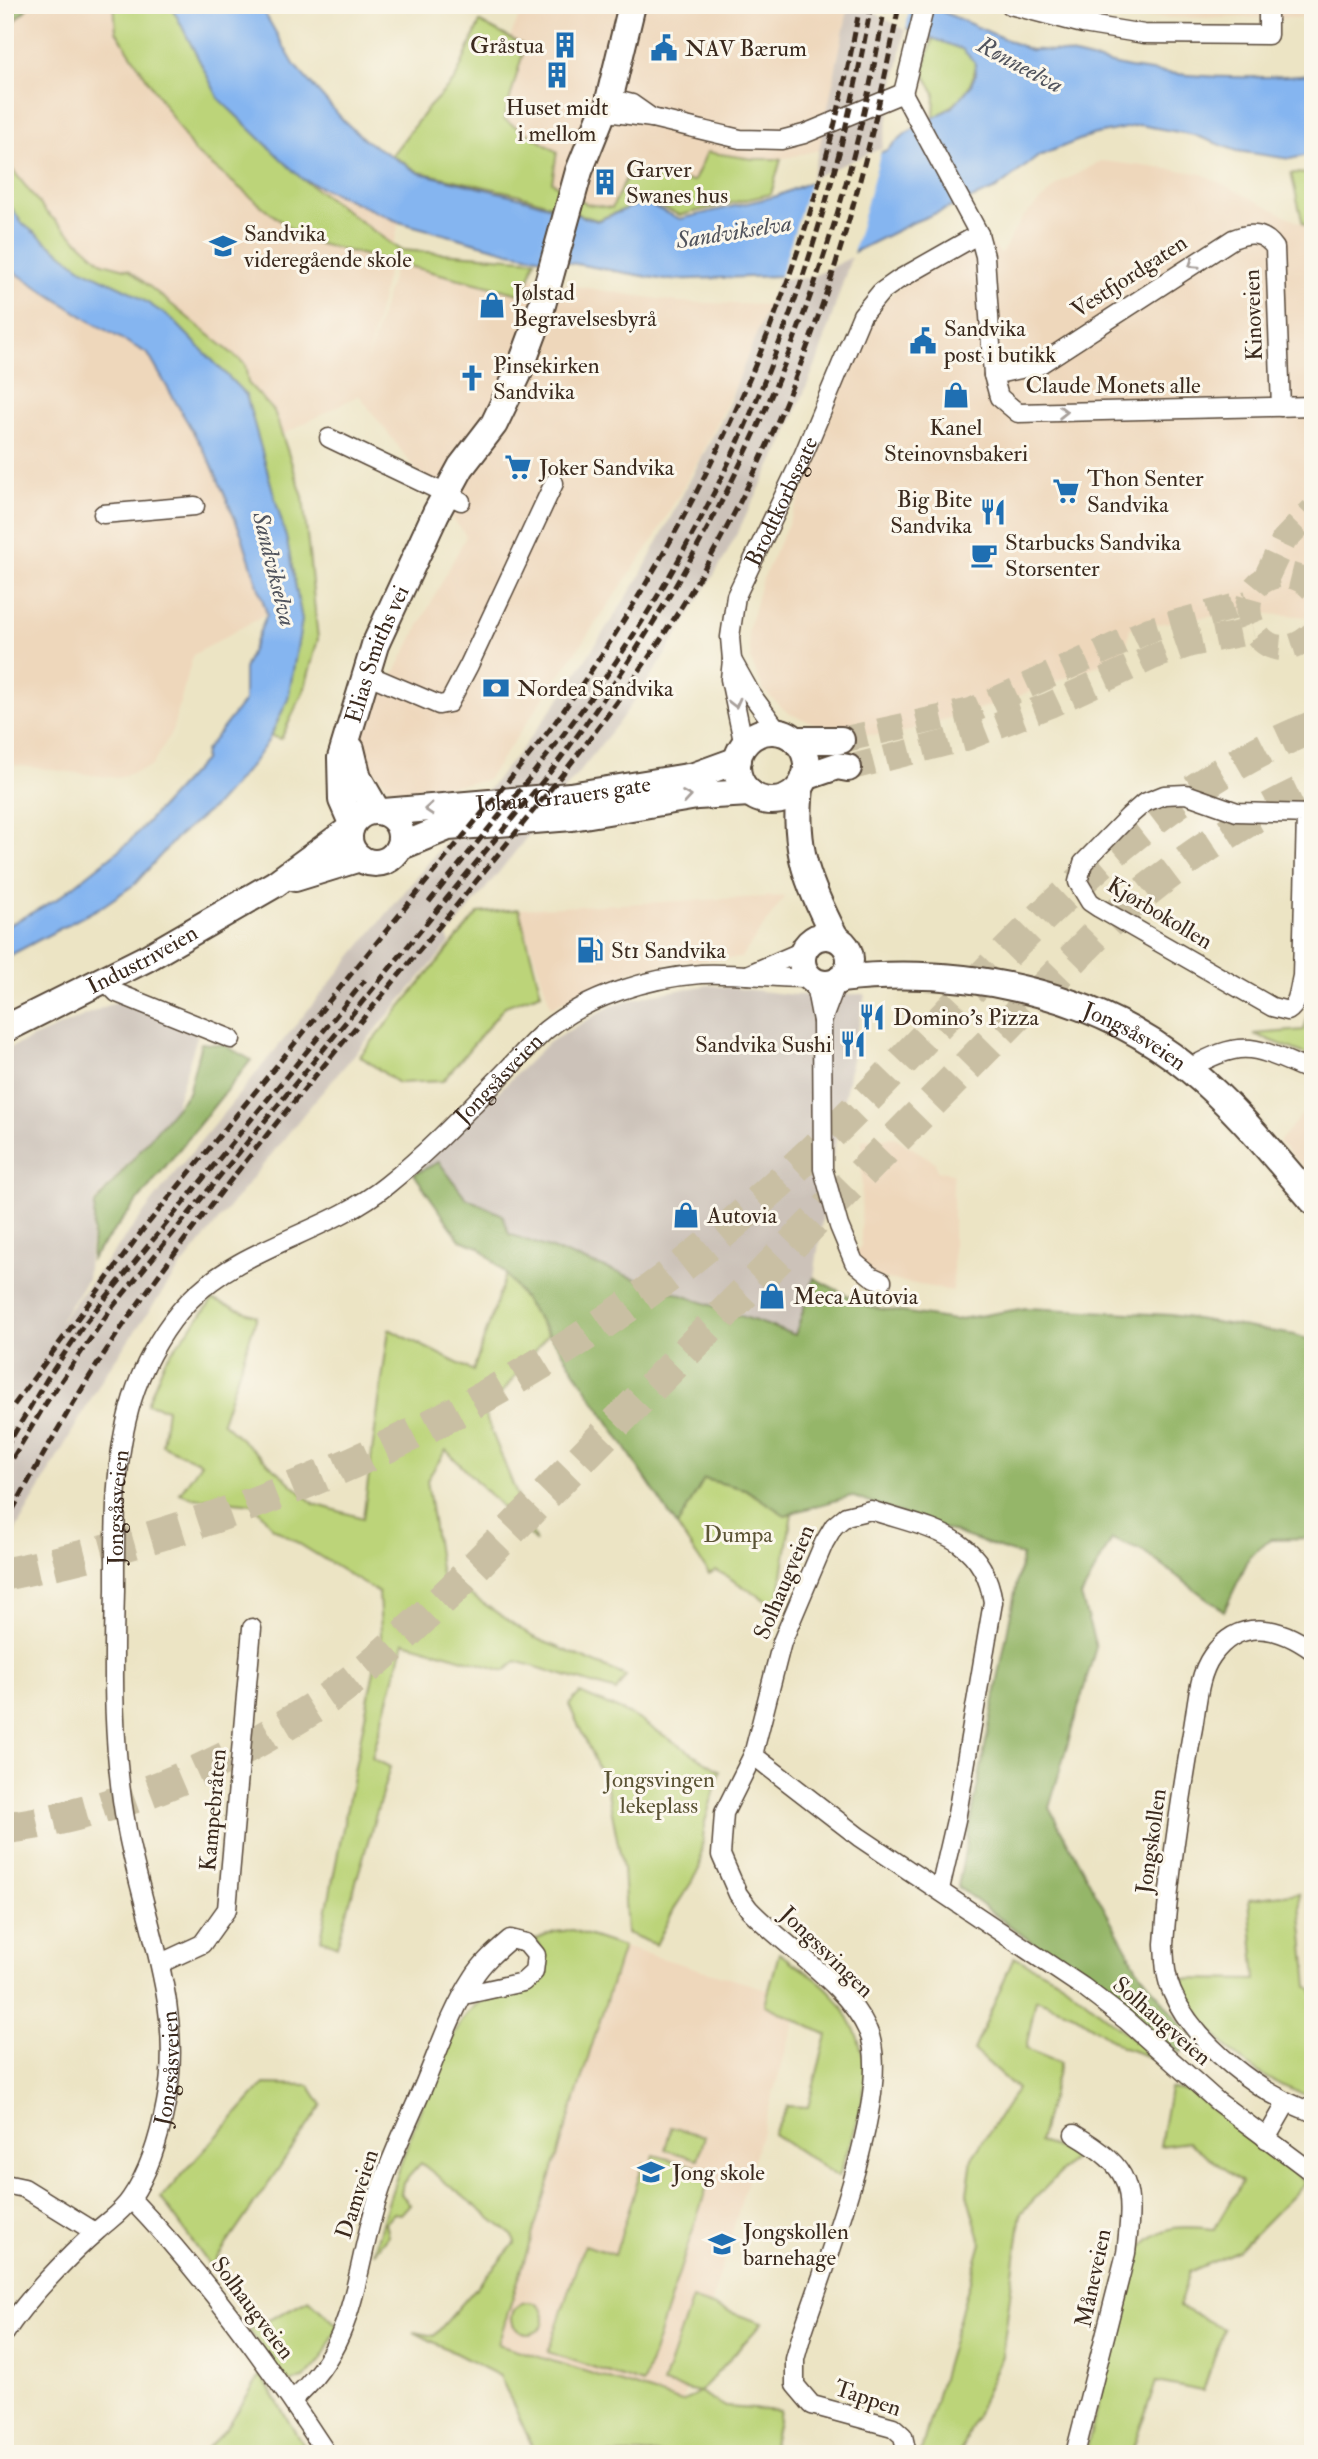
<svg xmlns="http://www.w3.org/2000/svg" width="1318" height="2459" font-family="'IM FELL Double Pica',serif">
  <rect width="100%" height="100%" fill="#fbf7ec"/>
  <filter id="ink" filterUnits="userSpaceOnUse"><feTurbulence type="fractalNoise" baseFrequency=".0143" numOctaves="2"/><feDisplacementMap in="SourceGraphic" scale="14" xChannelSelector="R" yChannelSelector="G"/><feConvolveMatrix kernelMatrix="1 2 1 2 8 2 1 2 1" color-interpolation-filters="sRGB"/></filter>
  <filter id="wash" filterUnits="userSpaceOnUse"><feTurbulence type="fractalNoise" baseFrequency=".00686" numOctaves="4" result="noise"/><feDisplacementMap in="SourceGraphic" scale="28" xChannelSelector="R" yChannelSelector="G"/><feGaussianBlur stdDeviation="1.57" result="paint"/><feColorMatrix in="noise" values="0 0 0 0 0 0 0 0 0 0 0 0 0 0 0 0 0 1.4 0 .05"/><feComposite in="paint" operator="in"/></filter>
  <g filter="url(#wash)">
    <rect width="100%" height="100%" fill="#ece4c4"/>
    <g fill="#eed7bb">
      <path d="M29,5H171L219,99L302,179L399,222L366,366L400,250L561,284L678,302L768,305L738,380L704,450L654,539L487,780L396,795L354,750L466,536L359,395L261,446L5,199V30Z"/>
      <path d="M524,5H849L819,150L781,159H753L707,153L694,181L628,174L612,209L451,177Z"/>
      <path d="M965,5H1313V18L1096,17Z"/>
      <path d="M1102,161L1200,173L1313,229V617L1241,612L1130,628L1127,643L1118,656L1096,666L1008,700L891,736L836,732L788,713L764,691L751,661L748,631L761,583L804,489L836,396L878,306L913,276L988,240L1001,254L1022,218L1061,182Z"/>
      <path d="M5,266L95,324L148,354L212,463L241,533L267,613L193,655L172,731L152,766L117,778L5,764Z"/>
      <path d="M785,896L741,958L666,964L629,973L551,1007L519,909Z"/>
      <path d="M1313,1101V1178L1279,1142Z"/>
      <path d="M894,1137L935,1162L937,1171L953,1173V1291L871,1276L855,1252L861,1246L862,1140Z"/>
      <path d="M623,1947L801,1999L682,2402L498,2344Z"/>
    </g>
    <g fill="#ccc2b9">
      <path d="M849,5H910L886,129L868,205L818,359L785,438L725,557L655,671L616,726L447,937L450,943L307,1110L173,1277L107,1371L5,1549V1050L118,1001L198,1034L175,1107L94,1202L87,1279L58,1324L177,1170L524,746L563,694L639,578L724,415L787,258L819,150Z"/>
      <path d="M709,985L795,995L865,994L827,1185L814,1278L796,1335L509,1234L503,1215L466,1198L439,1162L414,1174L548,1043L611,1006L648,995Z"/>
    </g>
    <g fill="#bcd479" stroke="#7c7f4c" stroke-width="2">
      <path d="M114,5H171L219,99L302,179L400,250L535,260L524,295L304,240L194,151L116,31Z"/>
      <path d="M480,22L525,46L504,119L557,152L552,182L587,204L612,208L628,174L694,181L707,152L753,159H781L771,194L680,215L646,201L597,220L517,194L419,172L392,155L427,109L455,80Z"/>
      <path d="M933,38L962,49L975,62C977,88 954,106 934,118L935,93L923,72Z"/>
      <path d="M5,55L7,127L12,169L47,213L103,263L129,270L245,364L248,383L274,411L303,497L318,639L305,688L281,739L271,736L288,699L302,620L287,541L246,395L172,319L129,291L82,269L23,224L5,199Z"/>
      <path d="M1291,173L1313,174V229L1303,224Z"/>
      <path d="M519,909L541,993L505,1006L443,1081L398,1083L360,1056L478,913Z"/>
      <path d="M1313,999V1057L1254,1034L1304,1030Z"/>
      <path d="M506,1274L548,1334L485,1415L536,1542L446,1450L427,1480L441,1575L533,1637L626,1676L616,1691L516,1661L505,1671L404,1642L372,1758L390,1767L337,1946L321,1939L381,1635L379,1593L272,1527L254,1504L193,1498L180,1493L201,1463L162,1445L167,1409L147,1404L165,1360L213,1300L257,1316L222,1422L314,1504L363,1518L389,1329L473,1371Z"/>
      <path d="M704,1479L745,1489L785,1515L792,1513L777,1607L716,1570L709,1574L677,1526Z"/>
      <path d="M580,1693L633,1716L720,1771L705,1822L699,1871L674,1909L656,1945L627,1933L623,1869L607,1787L569,1705Z"/>
      <path d="M1299,1893L1308,1986L1313,1990V2062L1307,2069L1313,2073V2097C1248,2079 1209,2035 1177,1979L1256,1980L1249,1899Z"/>
      <path d="M572,1930L623,1947L498,2344L682,2402L699,2392L663,2384L692,2299L762,2323L700,2392L726,2407L780,2411L771,2454H532L534,2450L500,2376L414,2332L434,2336L515,2243L513,2236L421,2163L403,2183L401,2194L410,2204L401,2214L394,2213L385,2223L388,2235L374,2253C385,2206 441,2031 476,2005C493,1993 513,1994 532,1987C545,1970 550,1957 535,1940L554,1932Z"/>
      <path d="M779,1953C796,1966 821,1979 834,1996C884,2062 864,2106 838,2177L773,2134L788,2106L808,2107L827,2035L765,2005Z"/>
      <path d="M1014,1957L1063,1982L1160,2061L1122,2047L1072,2013L1036,1999L1026,2049L1060,2063L1039,2142L1078,2154L1021,2213L1002,2356L959,2454H920L981,2243L967,2194L972,2158L1017,2089L974,2050Z"/>
      <path d="M264,2084L309,2085L322,2105L211,2267L161,2198Z"/>
      <path d="M1170,2089L1189,2091L1306,2182L1238,2251L1189,2272L1179,2306L1224,2329L1203,2391L1156,2382L1131,2454H1085L1140,2249C1162,2223 1183,2226 1214,2229L1242,2182L1188,2142L1160,2146Z"/>
      <path d="M671,2127L705,2136L698,2159L665,2150Z"/>
      <path d="M654,2155L712,2171L643,2384L548,2352L584,2245L615,2255L643,2164L650,2166Z"/>
      <path d="M309,2299L338,2326L321,2360L304,2379L287,2382L249,2330Z"/>
      <circle cx="528" cy="2318" r="16"/>
      <path d="M261,2375L308,2454H201L226,2429Z"/>
    </g>
    <g fill="#95b669" stroke="#687044" stroke-width="2">
      <path d="M5,5H30L6,31L5,39Z"/>
      <path d="M201,1043L224,1045L251,1060L91,1259L95,1204L188,1093Z"/>
      <path d="M439,1162L466,1198L503,1215L509,1234L795,1335L814,1278L869,1307L954,1320L1026,1308L1171,1315L1295,1335L1313,1341V1538L1270,1539L1250,1556L1224,1611L1144,1552L1112,1539L1081,1596L1096,1647L1049,1808L1137,1968L1194,2041L1180,2053L958,1887L1022,1556L851,1496L785,1515L745,1489L704,1479L677,1526L561,1350L506,1274L479,1247L460,1240L414,1174Z"/>
    </g>
    <g fill="#85b5f0" stroke="#607087" stroke-width="2">
      <path d="M171,5H260L295,66L344,121L365,140L419,173L518,197L597,221L643,202L680,219L777,196L887,150L906,133L953,107L970,87L976,73L975,62L962,49L908,29L869,5H927L1030,50C1054,47 1103,63 1130,68C1192,78 1251,80 1313,74V154L1290,159L1237,151L1194,135L1140,125L1092,135L1039,156L996,189L914,222L808,275L665,280L510,252L399,222L302,179L219,99Z"/>
      <path d="M5,199L23,224L82,269L129,291L172,319L246,395L287,541L302,620L288,699L268,741L252,764L215,806L176,838L135,884L103,906L5,958V927L57,899L128,843L204,760L205,751L244,701V669L267,614L241,533L211,463L148,354L95,324L5,266Z"/>
    </g>
    <g fill="#ece4c4">
      <path d="M865,5H910L906,31L867,8Z"/>
      <path d="M882,148L852,257L809,278L779,279L811,178Z"/>
    </g>
  </g>
  <g filter="url(#ink)">
    <g fill="none" stroke-linecap="round" stroke-linejoin="round">
      <g stroke="#c9bfa3" stroke-width="26" stroke-dasharray="26 13" stroke-linecap="butt">
        <path d="M1265,580L1284,540L1313,510"/>
        <path d="M1313,589C1305,580 1291,573 1279,575C1218,584 1258,684 1313,634"/>
        <path d="M841,740L971,711L1149,630L1248,603"/>
        <path d="M848,768L966,738L1050,705L1153,657L1191,644L1253,631"/>
      </g>
      <g stroke="#c9bfa3" stroke-width="33" stroke-dasharray="33 17" stroke-linecap="butt">
        <path d="M5,1574C251,1524 489,1417 687,1262C741,1219 791,1172 841,1124C984,983 1121,803 1313,727"/>
        <path d="M5,1828C116,1814 226,1765 319,1704C368,1672 410,1630 452,1590L1111,920C1173,867 1238,821 1313,787"/>
      </g>
      <g stroke="#564637" stroke-width="21">
        <g id="street">
          <path d="M1010,5L1083,24L1144,34L1268,35V5"/>
          <path d="M903,93L979,234L985,256L993,375L999,397L1018,413L1313,406"/>
          <path d="M903,93L925,5"/>
          <path d="M612,99L632,104L652,118"/>
          <path d="M607,112L652,118L740,139L781,140L804,134L903,93"/>
          <path d="M993,375L1039,365L1233,239C1250,232 1264,232 1275,248L1281,407"/>
          <path d="M329,438L461,501"/>
          <path d="M103,514L195,506"/>
          <path d="M732,660L751,694L779,732"/>
          <path d="M378,679L439,705L449,703L469,665L554,483"/>
          <path id="s1" d="M744,746L730,679L732,660L730,637L736,596L803,456L862,315L881,292L898,280L979,234"/>
          <path d="M1306,815L1302,976C1299,988 1299,1004 1288,1011L1272,1007L1099,908L1090,902L1078,882L1083,863L1128,817L1144,803L1164,795L1186,794L1237,812L1313,814"/>
          <path d="M747,975L805,950"/>
          <path d="M814,980L822,1021L823,1169L839,1226L854,1262L871,1276L882,1281"/>
          <path d="M106,982L117,993L231,1039"/>
          <path d="M822,1021L837,981"/>
          <path d="M1188,1069C1246,1036 1256,1048 1313,1072"/>
          <path d="M1313,1651C1279,1626 1239,1617 1212,1656C1197,1677 1197,1709 1192,1733C1180,1803 1169,1874 1164,1944C1165,1961 1165,1976 1172,1992C1194,2043 1261,2096 1313,2112"/>
          <path d="M753,1755L859,1837L1083,1987L1126,2020L1218,2102L1313,2173"/>
          <path d="M161,1963L202,1944L227,1909L252,1628"/>
          <path d="M1074,2134C1133,2169 1134,2186 1126,2253L1075,2454"/>
          <path d="M1266,2139L1286,2104"/>
          <path d="M5,2184L24,2188L95,2232"/>
          <path d="M131,2199C205,2276 269,2365 327,2454"/>
          <path id="s2" d="M5,2333C24,2302 70,2254 98,2230C109,2220 123,2211 131,2198C150,2171 160,2135 166,2103C185,2009 144,1920 127,1830C112,1751 113,1670 115,1590C115,1523 113,1452 136,1388C147,1358 166,1325 188,1302C242,1245 327,1234 387,1185C428,1152 464,1114 501,1076C516,1061 530,1044 546,1030C588,996 648,978 701,974C738,972 775,979 812,978"/>
          <path d="M292,2400C353,2348 353,2286 373,2214C385,2169 406,2127 424,2085C439,2049 452,2010 473,1978C482,1963 496,1951 510,1939L526,1943L536,1955L534,1972L523,1982L464,1995"/>
          <path d="M907,2454L903,2436L893,2427L812,2405L795,2385V2359L802,2334C823,2270 895,2088 868,2031C847,1984 785,1947 749,1909L738,1894L721,1855L724,1813L753,1755L782,1642L824,1543L834,1526L846,1516L871,1510C927,1529 983,1533 993,1602L956,1820L940,1889"/>
        </g>
      </g>
      <g stroke="#564637" stroke-width="30">
        <g id="secondary">
          <path d="M610,96L632,5"/>
          <circle cx="772" cy="766" r="35"/>
          <path d="M795,740H841"/>
          <path d="M351,749L358,778L377,811"/>
          <path d="M805,777L837,766L848,768"/>
          <path d="M800,788C793,849 808,884 835,937"/>
          <circle cx="375" cy="837" r="26"/>
          <path id="s3" d="M384,812L570,796L694,776L738,760"/>
          <path id="s4" d="M352,823L342,800L341,758L375,645L436,513L461,467L494,424L518,374L537,323L579,171L602,114"/>
          <path d="M399,847L448,827L572,817L697,796L750,793"/>
          <path d="M295,878L360,858"/>
          <circle cx="826" cy="960" r="24"/>
          <path id="s5" d="M840,979C961,966 1094,990 1190,1070C1236,1108 1274,1156 1313,1201"/>
          <path id="s6" d="M5,1029L147,958L275,884L350,829"/>
        </g>
      </g>
      <use href="#street" stroke="#fff" stroke-width="18"/>
      <use href="#secondary" stroke="#fff" stroke-width="26"/>
      <g stroke="#3b2a1e" stroke-width="5" stroke-dasharray="10 5" stroke-linecap="butt">
        <path d="M429,902C491,825 555,750 611,669C747,469 829,242 871,5"/>
        <path d="M5,1417L142,1231L548,732C707,515 813,271 860,5"/>
        <path d="M5,1449L47,1379L86,1322L365,980"/>
        <path d="M5,1471L46,1403L111,1309L547,776C722,549 839,288 885,5"/>
        <path d="M5,1524C42,1456 80,1388 124,1324C227,1174 350,1037 465,895C542,800 621,706 685,601C797,417 860,216 899,5"/>
      </g>
    </g>
    <defs><path id="oneway-chevron" d="M-2-3.5L2.5 0L-2 3.5" fill="none" stroke-width="1.6" stroke-linecap="round" stroke-linejoin="round" transform="scale(1.75)"/></defs>
    <g stroke="#a79f9a">
      <use href="#oneway-chevron" transform="translate(1193 264) rotate(147)"/>
      <use href="#oneway-chevron" transform="translate(1063 412) rotate(-1)"/>
      <use href="#oneway-chevron" transform="translate(735 703) rotate(76)"/>
      <use href="#oneway-chevron" transform="translate(687 797) rotate(-9)"/>
      <use href="#oneway-chevron" transform="translate(429 809) rotate(176)"/>
    </g>
  </g>
  <defs>
    <g id="building-bare" transform="scale(2.1)"><path d="M-4-6H4V6H1V3H-1V6H-4ZM-2.5-4.3h1.7v1.8h-1.7ZM.8-4.3h1.7v1.8H.8ZM-2.5-1h1.7V.8h-1.7ZM.8-1h1.7V.8H.8Z" fill="#1f6fb2" stroke="#fbf7ec" stroke-width="2.5" paint-order="stroke"/></g>
    <g id="civic-bare" transform="scale(2.1)"><path d="M-.6-6.5H3V-4.5H.6V-3L4-1V1h2V6H-6V1h2V-1L-.6-3ZM-1.2 2.5V6h2.4V2.5Z" fill="#1f6fb2" stroke="#fbf7ec" stroke-width="2.5" paint-order="stroke"/></g>
    <g id="school-bare" transform="scale(2.1)"><path d="M0-5L7-2L0 1L-7-2ZM-4 1L0 2.5L4 1V4Q0 6-4 4Z" fill="#1f6fb2" stroke="#fbf7ec" stroke-width="2.5" paint-order="stroke"/></g>
    <g id="shop-bare" transform="scale(2.1)"><path d="M-5-2.5h2.3a2.7 3.5 0 0 1 5.4 0H5L5.5 6h-11ZM-1.5-2.5h3a1.5 2.3 0 0 0-3 0Z" fill="#1f6fb2" stroke="#fbf7ec" stroke-width="2.5" paint-order="stroke"/></g>
    <g id="church-bare" transform="scale(2.1)"><path d="M-1.2-6h2.4v3.5h3.3v2.4h-3.3V6h-2.4V-.1h-3.3v-2.4h3.3Z" fill="#1f6fb2" stroke="#fbf7ec" stroke-width="2.5" paint-order="stroke"/></g>
    <g id="supermarket-bare" transform="scale(2.1)"><path d="M-6-5.5h2.5l.6 2H6L4.5 2H-2.5L-4.4-4H-6ZM-1.5 3.2a1.3 1.3 0 1 0 .1 0ZM3 3.2a1.3 1.3 0 1 0 .1 0Z" fill="#1f6fb2" stroke="#fbf7ec" stroke-width="2.5" paint-order="stroke"/></g>
    <g id="restaurant-bare" transform="scale(2.1)"><path d="M-5-6h1v4h1v-4h1v4h1v-4h1v5L-1.5 .5V6h-2V.5L-5-1ZM5-6V6H3V1.5H1.5Q1.5-4 5-6Z" fill="#1f6fb2" stroke="#fbf7ec" stroke-width="2.5" paint-order="stroke"/></g>
    <g id="cafe-bare" transform="scale(2.1)"><path d="M-5.5-4.5H6V0H3Q3 3.5 0 3.5H-2.5Q-5.5 3.5-5.5 0ZM3-3.2v2h1.7v-2ZM-6 4.5H4V6H-6Z" fill="#1f6fb2" stroke="#fbf7ec" stroke-width="2.5" paint-order="stroke"/></g>
    <g id="bank-bare" transform="scale(2.1)"><path d="M-6-4H6V4H-6ZM0-2.3a2.3 2.3 0 1 0 0 4.6a2.3 2.3 0 1 0 0-4.6Z" fill="#1f6fb2" stroke="#fbf7ec" stroke-width="2.5" paint-order="stroke"/></g>
    <g id="fuel-bare" transform="scale(2.1)"><path d="M-5.5-6h7V0h2V4h1.3V-2.5L3-4.5l.8-.8L6-3V5H2.5V1h-1V6h-7ZM-4.2-4.7v3.2H.2V-4.7Z" fill="#1f6fb2" stroke="#fbf7ec" stroke-width="2.5" paint-order="stroke"/></g>
  </defs>
  <g fill-rule="evenodd">
    <use href="#building-bare" x="565" y="45"/>
    <use href="#civic-bare" x="664" y="48"/>
    <use href="#building-bare" x="557" y="75"/>
    <use href="#building-bare" x="605" y="182"/>
    <use href="#school-bare" x="223" y="246"/>
    <use href="#shop-bare" x="492" y="305"/>
    <use href="#civic-bare" x="923" y="341"/>
    <use href="#church-bare" x="472" y="378"/>
    <use href="#shop-bare" x="956" y="395"/>
    <use href="#supermarket-bare" x="518" y="467"/>
    <use href="#supermarket-bare" x="1066" y="491"/>
    <use href="#restaurant-bare" x="993" y="512"/>
    <use href="#cafe-bare" x="984" y="555"/>
    <use href="#bank-bare" x="496" y="688"/>
    <use href="#fuel-bare" x="590" y="950"/>
    <use href="#restaurant-bare" x="872" y="1017"/>
    <use href="#restaurant-bare" x="853" y="1044"/>
    <use href="#shop-bare" x="686" y="1215"/>
    <use href="#shop-bare" x="772" y="1296"/>
    <use href="#school-bare" x="651" y="2172"/>
    <use href="#school-bare" x="722" y="2244"/>
  </g>
  <g text-anchor="middle" dominant-baseline="central" stroke-width="6" stroke-linejoin="round" paint-order="stroke">
    <g font-size="23" fill="#3b2a1e" stroke="#fbf7ec" text-anchor="start">
      <text x="544" y="45" text-anchor="end">Gråstua</text>
      <text x="685" y="48">NAV Bærum</text>
      <text x="557" y="107" text-anchor="middle">Huset midt<tspan x="557" dy="26">i mellom</tspan></text>
      <text x="626" y="169">Garver<tspan x="626" dy="26">Swanes hus</tspan></text>
      <text x="244" y="233">Sandvika<tspan x="244" dy="26">videregående skole</tspan></text>
      <text x="513" y="292">Jølstad<tspan x="513" dy="26">Begravelsesbyrå</tspan></text>
      <text x="944" y="328">Sandvika<tspan x="944" dy="26">post i butikk</tspan></text>
      <text x="493" y="365">Pinsekirken<tspan x="493" dy="26">Sandvika</tspan></text>
      <text x="956" y="427" text-anchor="middle">Kanel<tspan x="956" dy="26">Steinovnsbakeri</tspan></text>
      <text x="539" y="467">Joker Sandvika</text>
      <text x="1087" y="478">Thon Senter<tspan x="1087" dy="26">Sandvika</tspan></text>
      <text x="972" y="499" text-anchor="end">Big Bite<tspan x="972" dy="26">Sandvika</tspan></text>
      <text x="1005" y="542">Starbucks Sandvika<tspan x="1005" dy="26">Storsenter</tspan></text>
      <text x="517" y="688">Nordea Sandvika</text>
      <text x="611" y="950">St1 Sandvika</text>
      <text x="893" y="1017">Domino's Pizza</text>
      <text x="832" y="1044" text-anchor="end">Sandvika Sushi</text>
      <text x="707" y="1215">Autovia</text>
      <text x="793" y="1296">Meca Autovia</text>
      <text x="672" y="2172">Jong skole</text>
      <text x="743" y="2231">Jongskollen<tspan x="743" dy="26">barnehage</tspan></text>
    </g>
    <g font-size="23" fill="#3b2a1e" stroke="#fbf7ec">
      <text transform="translate(1129 276) rotate(-33)">Vestfjordgaten</text>
      <text transform="translate(1253 315) rotate(-92)">Kinoveien</text>
      <text x="1113" y="385">Claude Monets alle</text>
      <text stroke="none"><textPath href="#s1" startOffset="257">Brodtkorbsgate</textPath></text>
      <text stroke="none"><textPath href="#s4" startOffset="177">Elias Smiths vei</textPath></text>
      <text stroke="none"><textPath href="#s3" startOffset="180">Johan Grauers gate</textPath></text>
      <text transform="translate(1160 913) rotate(31)">Kjørbokollen</text>
      <text stroke="none"><textPath href="#s6" startOffset="154">Industriveien</textPath></text>
      <text stroke="none"><textPath href="#s5" startOffset="306">Jongsåsveien</textPath></text>
      <text stroke="none"><textPath href="#s2" startOffset="1498">Jongsåsveien</textPath></text>
      <text stroke="none"><textPath href="#s2" startOffset="889">Jongsåsveien</textPath></text>
      <text transform="translate(784 1582) rotate(-67)">Solhaugveien</text>
      <text transform="translate(213 1810) rotate(-85)">Kampebråten</text>
      <text transform="translate(1151 1841) rotate(-82)">Jongskollen</text>
      <text transform="translate(827 1952) rotate(44)">Jongssvingen</text>
      <text transform="translate(1162 2021) rotate(41)">Solhaugveien</text>
      <text stroke="none"><textPath href="#s2" startOffset="322">Jongsåsveien</textPath></text>
      <text transform="translate(357 2194) rotate(-72)">Damveien</text>
      <text transform="translate(1093 2278) rotate(-78)">Måneveien</text>
      <text transform="translate(253 2308) rotate(53)">Solhaugveien</text>
      <text transform="translate(868 2398) rotate(19)">Tappen</text>
    </g>
    <g font-size="23" fill="#5b5435" stroke="#fbf7ec">
      <text x="738" y="1534">Dumpa</text>
      <text x="659" y="1779">Jongsvingen<tspan x="659" dy="26">lekeplass</tspan></text>
    </g>
    <g font-size="24" font-style="italic" fill="#51545d" stroke="#fbf7ec">
      <text transform="translate(1020 65) rotate(28)">Rønneelva</text>
      <text transform="translate(734 232) rotate(-9)">Sandvikselva</text>
      <text transform="translate(274 569) rotate(76)">Sandvikselva</text>
    </g>
  </g>
  <rect width="1318" height="2459" fill="none" stroke="#fbf7ec" stroke-width="28"/>
</svg>
